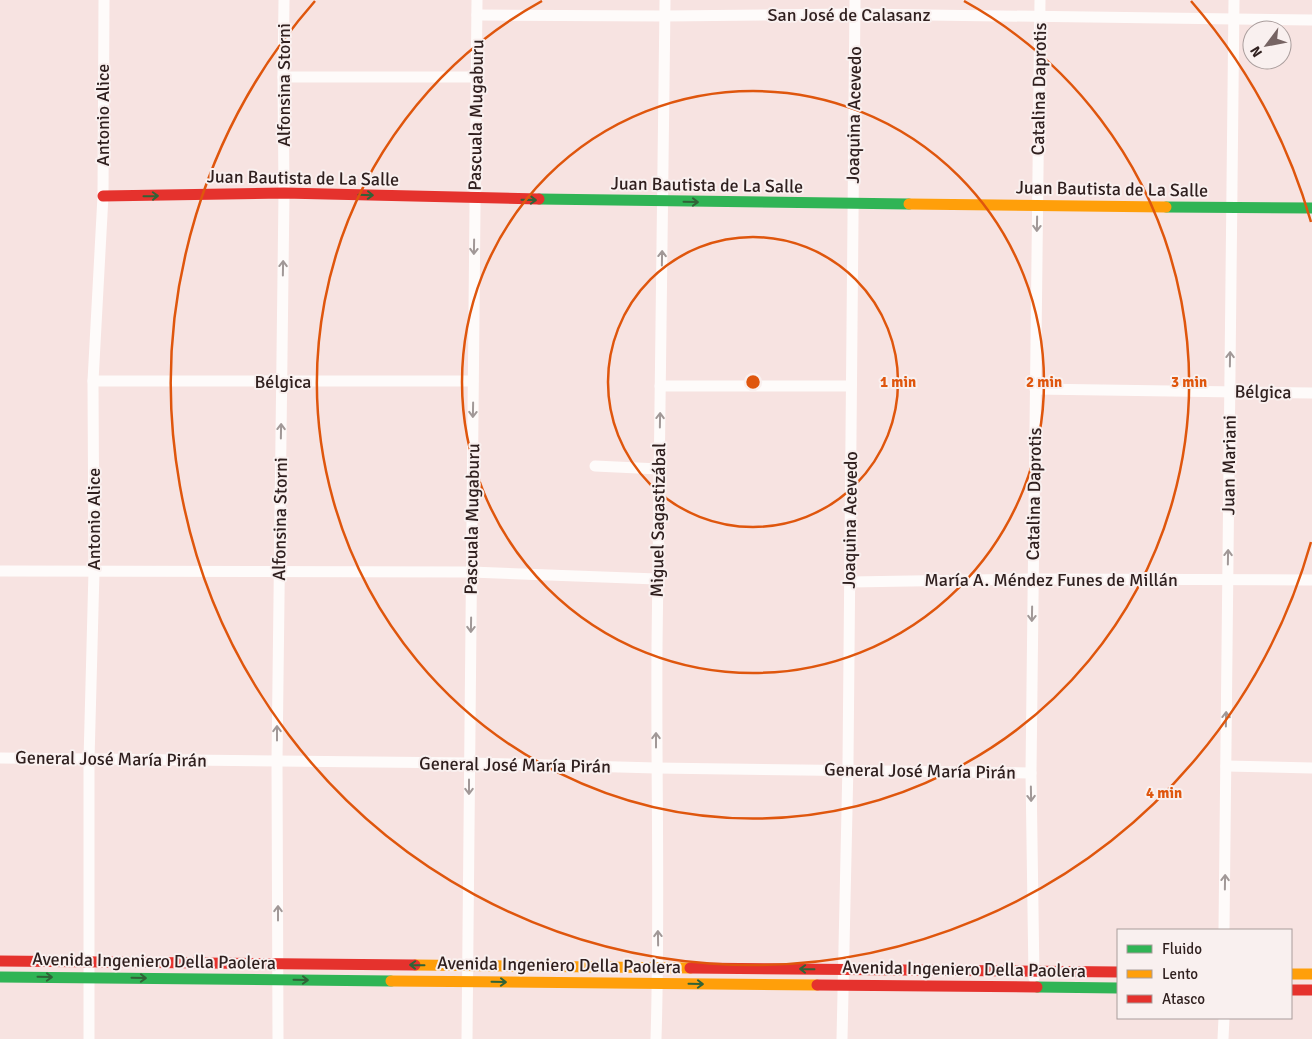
<svg xmlns="http://www.w3.org/2000/svg" width="1312" height="1039" font-family="Signika,sans-serif">
  <rect width="100%" height="100%" fill="#f7e3e1"/>
  <g fill="none" stroke-linecap="round" stroke-linejoin="round">
    <g stroke="#fefbfa" stroke-width="11">
      <path d="M477,15L665,16L855,14L1312,20"/>
      <path d="M283,77H476"/>
      <path d="M93,381H473"/>
      <path d="M660,386H851"/>
      <path d="M1035,389L1312,393"/>
      <path d="M595,466L659,469"/>
      <path d="M0,571L471,572L657,579"/>
      <path d="M850,582L1033,579L1312,580"/>
      <path d="M0,758L469,763L656,768L1031,773"/>
      <path d="M1226,766L1312,768"/>
      <path d="M1224,930L1234,0"/>
      <path d="M1034,978L1031,773L1040,0"/>
      <path d="M89,1039V760L94,571L93,381L103,196L104,0"/>
      <path d="M278,1039L277,761L284,193L283,77L284,0"/>
      <path d="M467,1039L477,0"/>
      <path d="M656,1039C660,909 656,778 657,647C658,432 663,216 665,0"/>
      <path d="M842,1039L848,764L855,0"/>
      <path d="M1223,1039L1224,1018"/>
    </g>
    <g stroke="#30b455" stroke-width="11">
      <path d="M539,199L909,204"/>
      <path d="M1166,207L1312,208"/>
      <path d="M0,977L391,981"/>
      <path d="M1037,987L1118,988"/>
    </g>
    <g stroke="#ff9f0a" stroke-width="11">
      <path d="M909,204L1166,207"/>
      <path d="M415,965L690,968"/>
      <path d="M1291,974H1312"/>
      <path d="M391,981L817,985"/>
    </g>
    <g stroke="#e5322d" stroke-width="11">
      <path d="M103,196L284,193L539,199"/>
      <path d="M0,961L415,965"/>
      <path d="M690,968L1118,972"/>
      <path d="M817,985L1037,987"/>
      <path d="M1291,990H1312"/>
    </g>
  </g>
  <defs><path id="oneway-shaft" d="M-6 0H5M1.5-3L5.5 0L1.5 3" fill="none" stroke-width="1.6" stroke-linecap="round" stroke-linejoin="round" transform="scale(1.25)"/></defs>
  <g stroke="#306337">
    <use href="#oneway-shaft" transform="translate(366 195) rotate(2)"/>
    <use href="#oneway-shaft" transform="translate(151 196) rotate(-1)"/>
    <use href="#oneway-shaft" transform="translate(529 200) rotate(1)"/>
    <use href="#oneway-shaft" transform="translate(691 202) rotate(1)"/>
    <use href="#oneway-shaft" transform="translate(417 965) rotate(-179)"/>
    <use href="#oneway-shaft" transform="translate(807 969) rotate(-179)"/>
    <use href="#oneway-shaft" transform="translate(45 977) rotate(1)"/>
    <use href="#oneway-shaft" transform="translate(139 978) rotate(1)"/>
    <use href="#oneway-shaft" transform="translate(301 980) rotate(1)"/>
    <use href="#oneway-shaft" transform="translate(499 982) rotate(1)"/>
    <use href="#oneway-shaft" transform="translate(696 984) rotate(1)"/>
  </g>
  <g stroke="#a19897">
    <use href="#oneway-shaft" transform="translate(1037 224) rotate(91)"/>
    <use href="#oneway-shaft" transform="translate(474 247) rotate(91)"/>
    <use href="#oneway-shaft" transform="translate(662 258) rotate(-89)"/>
    <use href="#oneway-shaft" transform="translate(283 268) rotate(-89)"/>
    <use href="#oneway-shaft" transform="translate(1230 359) rotate(-89)"/>
    <use href="#oneway-shaft" transform="translate(473 410) rotate(91)"/>
    <use href="#oneway-shaft" transform="translate(660 420) rotate(-89)"/>
    <use href="#oneway-shaft" transform="translate(281 431) rotate(-89)"/>
    <use href="#oneway-shaft" transform="translate(1228 557) rotate(-89)"/>
    <use href="#oneway-shaft" transform="translate(1032 614) rotate(91)"/>
    <use href="#oneway-shaft" transform="translate(471 625) rotate(91)"/>
    <use href="#oneway-shaft" transform="translate(1226 719) rotate(-89)"/>
    <use href="#oneway-shaft" transform="translate(277 733) rotate(-90)"/>
    <use href="#oneway-shaft" transform="translate(656 740) rotate(-90)"/>
    <use href="#oneway-shaft" transform="translate(469 787) rotate(90)"/>
    <use href="#oneway-shaft" transform="translate(1031 794) rotate(89)"/>
    <use href="#oneway-shaft" transform="translate(1225 882) rotate(-89)"/>
    <use href="#oneway-shaft" transform="translate(278 913) rotate(-90)"/>
    <use href="#oneway-shaft" transform="translate(658 938) rotate(-91)"/>
  </g>
  <g fill="none" stroke="#df560d" stroke-width="2.5">
    <circle cx="753" cy="382" r="145"/>
    <circle cx="753" cy="382" r="291"/>
    <path d="M964 1A436 436 0 1 1 542 1"/>
    <path d="M1311 542A581 581 0 1 1 315 1M1191 1A581 581 0 0 1 1311 222"/>
  </g>
  <g text-anchor="middle" dominant-baseline="central" stroke-width="4" stroke-linejoin="round" paint-order="stroke">
    <g font-size="18" fill="#30201f" stroke="#f9f0ef">
      <text x="849" y="15">San José de Calasanz</text>
      <text transform="translate(284 85) rotate(-90)">Alfonsina Storni</text>
      <text transform="translate(1039 89) rotate(-89)">Catalina Daprotis</text>
      <text transform="translate(103 115) rotate(-90)">Antonio Alice</text>
      <text transform="translate(476 115) rotate(-89)">Pascuala Mugaburu</text>
      <text transform="translate(854 115) rotate(-89)">Joaquina Acevedo</text>
      <text transform="translate(303 178) rotate(1)">Juan Bautista de La Salle</text>
      <text transform="translate(707 185) rotate(1)">Juan Bautista de La Salle</text>
      <text transform="translate(1112 189) rotate(1)">Juan Bautista de La Salle</text>
      <text x="283" y="382">Bélgica</text>
      <text transform="translate(1263 392) rotate(1)">Bélgica</text>
      <text transform="translate(1229 465) rotate(-89)">Juan Mariani</text>
      <text transform="translate(1034 494) rotate(-89)">Catalina Daprotis</text>
      <text transform="translate(94 519) rotate(-90)">Antonio Alice</text>
      <text transform="translate(280 519) rotate(-89)">Alfonsina Storni</text>
      <text transform="translate(472 519) rotate(-89)">Pascuala Mugaburu</text>
      <text transform="translate(658 520) rotate(-89)">Miguel Sagastizábal</text>
      <text transform="translate(850 520) rotate(-89)">Joaquina Acevedo</text>
      <text x="1051" y="580">María A. Méndez Funes de Millán</text>
      <text transform="translate(111 759) rotate(1)">General José María Pirán</text>
      <text transform="translate(515 765) rotate(1)">General José María Pirán</text>
      <text transform="translate(920 771) rotate(1)">General José María Pirán</text>
      <text transform="translate(154 961) rotate(1)">Avenida Ingeniero Della Paolera</text>
      <text transform="translate(559 965) rotate(1)">Avenida Ingeniero Della Paolera</text>
      <text transform="translate(964 969) rotate(1)">Avenida Ingeniero Della Paolera</text>
    </g>
  </g>
  <circle cx="753" cy="382" r="8" fill="#df560d" stroke="#f9f0ef" stroke-width="2.5"/>
  <g font-size="15" text-anchor="middle" font-weight="bold" fill="#df560d" stroke="#f9f0ef" stroke-width="4" stroke-linejoin="round" paint-order="stroke">
    <text x="898" y="387">1 min</text>
    <text x="1044" y="387">2 min</text>
    <text x="1189" y="387">3 min</text>
    <text x="1164" y="798">4 min</text>
  </g>
  <rect x="1117" y="929" width="175" height="90" fill="#f9f0ef" stroke="#a99d9c"/>
  <rect x="1127" y="945" width="25" height="8" fill="#30b455" stroke="#a99d9c"/>
  <text x="1162" y="954" font-size="15" fill="#30201f">Fluido</text>
  <rect x="1127" y="970" width="25" height="8" fill="#ff9f0a" stroke="#a99d9c"/>
  <text x="1162" y="979" font-size="15" fill="#30201f">Lento</text>
  <rect x="1127" y="995" width="25" height="8" fill="#e5322d" stroke="#a99d9c"/>
  <text x="1162" y="1004" font-size="15" fill="#30201f">Atasco</text>
  <g transform="translate(1267 45) rotate(238)"><circle r="24" fill="#f9f0ef" stroke="#a99d9c"/>
  <path d="M0-4L9 19L0 12L-9 19Z" fill="#766463"/>
  <text y="-8" font-size="14" font-weight="bold" text-anchor="middle" fill="#30201f">N</text>
  </g>
</svg>
